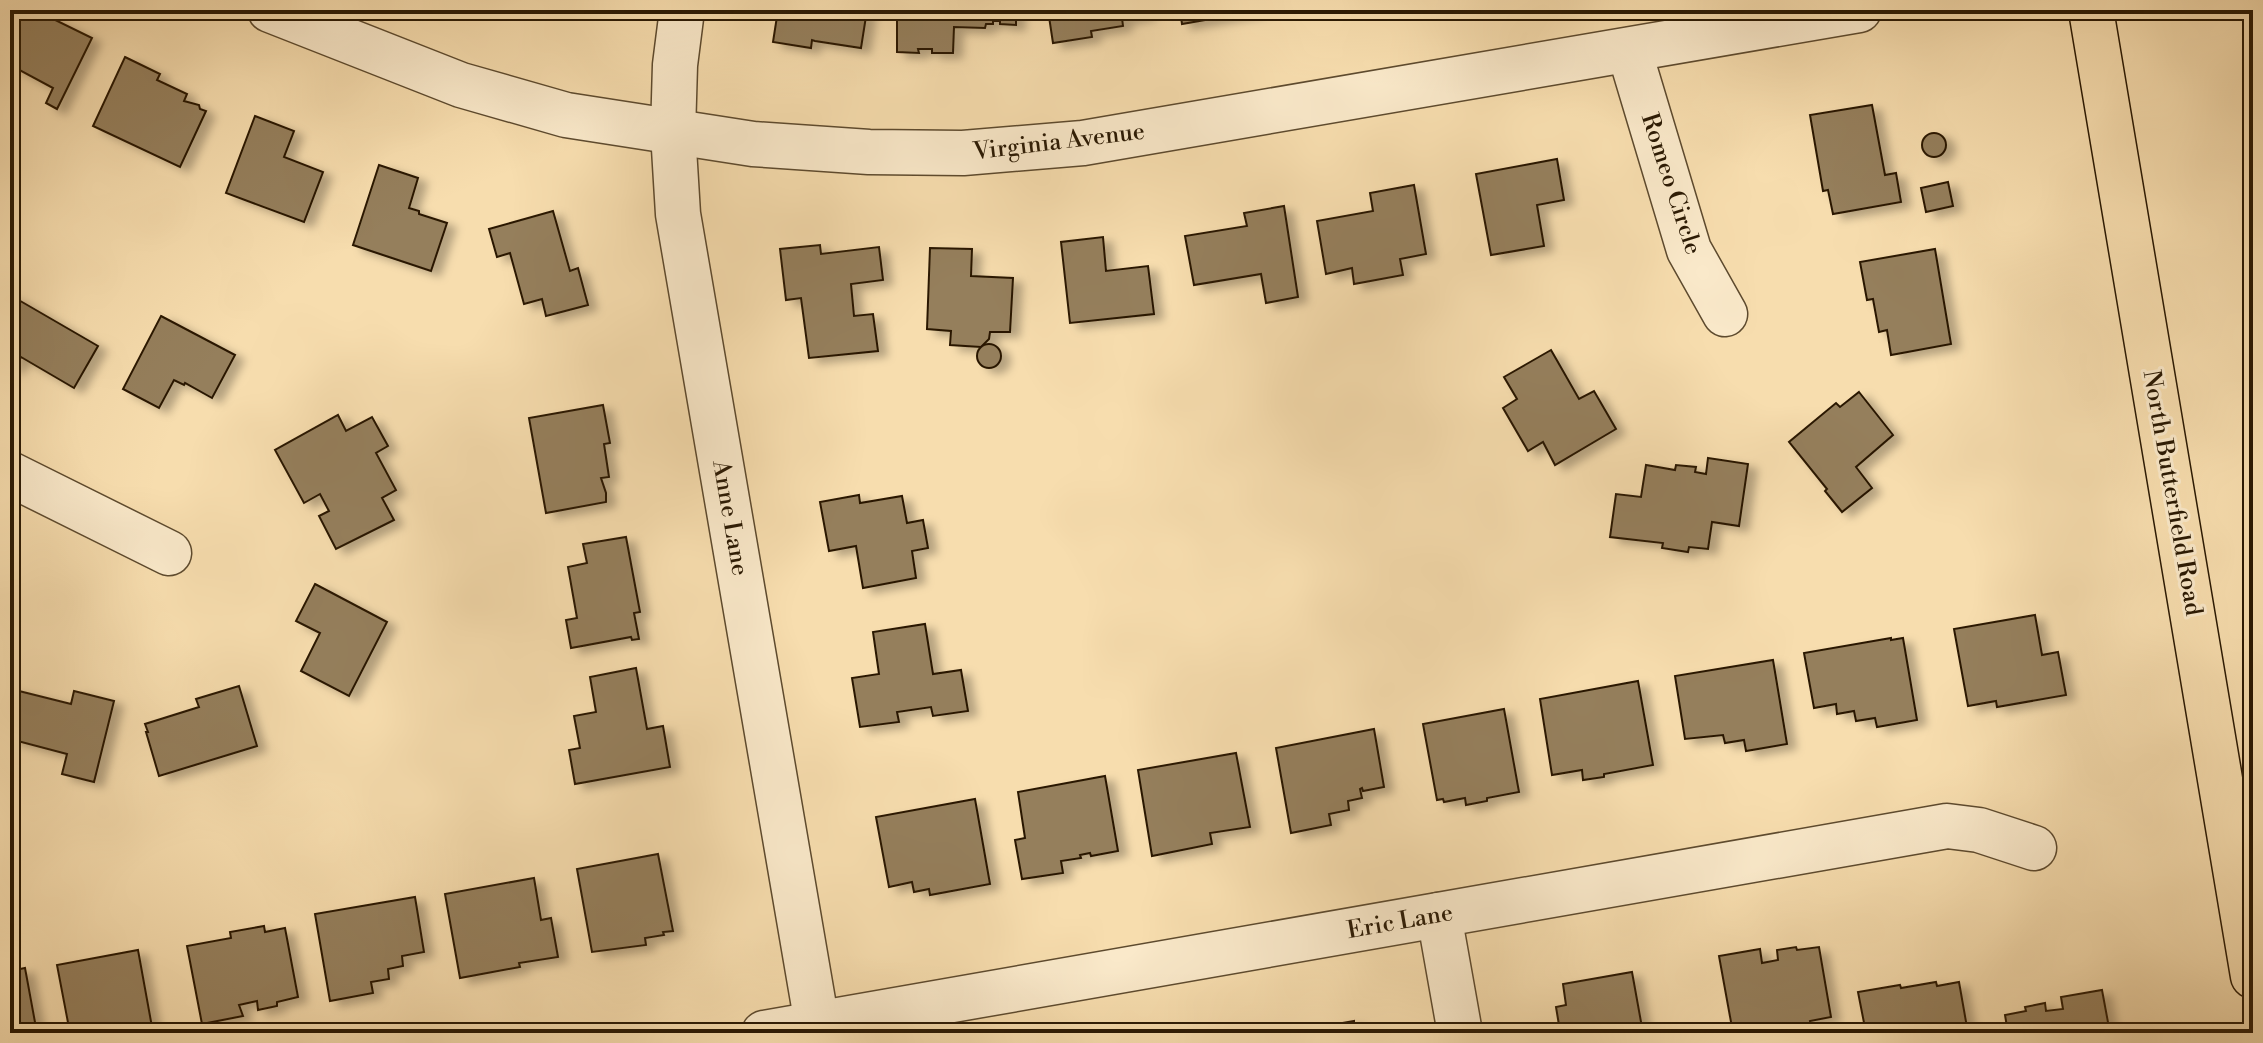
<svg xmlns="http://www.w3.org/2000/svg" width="2263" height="1043" font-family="'Libre Bodoni',serif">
  <defs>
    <filter id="shadow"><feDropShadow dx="9" dy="5" stdDeviation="4" flood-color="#0004"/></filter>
  </defs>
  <rect width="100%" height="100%" fill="#f7ddae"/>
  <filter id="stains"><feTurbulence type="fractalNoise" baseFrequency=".0025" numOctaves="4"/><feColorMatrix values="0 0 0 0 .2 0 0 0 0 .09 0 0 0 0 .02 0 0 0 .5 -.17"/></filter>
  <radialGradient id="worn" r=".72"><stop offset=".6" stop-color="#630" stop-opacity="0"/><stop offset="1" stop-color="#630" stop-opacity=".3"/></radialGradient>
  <g fill="#957f5c" stroke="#2a1903" stroke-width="2" filter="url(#shadow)">
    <path d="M10,10H35L92,38L57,109L46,103L53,88L10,65Z"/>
    <path d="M778,10H867L861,48L815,41L812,40L811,48L773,42Z"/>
    <path d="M897,10H1016V25L1000,24V21H993V24H986L985,28L954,27L953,53H932V49H918L919,53L897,52Z"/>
    <path d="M1048,10H1147V14L1125,19V17L1122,18L1123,26L1091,31L1092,37L1053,43Z"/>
    <path d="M1180,10H1257V11L1182,24Z"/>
    <path d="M125,57L160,74L157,80L187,94L184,101L199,105L200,109L206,111L180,167L93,126Z"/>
    <path d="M1872,105L1885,175L1896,173L1901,202L1833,214L1828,190L1823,191L1810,115Z"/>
    <path d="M255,116L294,131L284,157L323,172L304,222L226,193Z"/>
    <circle cx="1934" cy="145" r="12"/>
    <path d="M1557,159L1564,200L1537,205L1544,246L1491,255L1476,174Z"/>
    <path d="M379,165L418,178L409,208L419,211V214L447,223L431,271L353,245Z"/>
    <path d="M1948,182L1953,206L1926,212L1921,188Z"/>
    <path d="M1414,185L1426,254L1400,259L1403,275L1354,284L1352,268L1326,274L1317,221L1373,211L1370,193Z"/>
    <path d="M1284,206L1298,297L1266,303L1261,274L1194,285L1185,236L1247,226L1244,213Z"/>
    <path d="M553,211L570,271L578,268L588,305L546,316L542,299L524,304L510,253L497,257L489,229Z"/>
    <path d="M1103,237L1106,271L1148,266L1154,314L1070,323L1061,242Z"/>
    <path d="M820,245L821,254L879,247L883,280L851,284L854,316L873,314L878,351L809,358L801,298L786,300L780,249Z"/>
    <path d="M930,248L972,249L971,276L1013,278L1010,332H990L989,339L981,347L950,345L951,331L927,329Z"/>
    <path d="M1935,249L1951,344L1891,355L1887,330L1879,332L1873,299L1867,300L1860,262Z"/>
    <path d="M10,295L98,346L74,388L21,357L14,369L10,366Z"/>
    <path d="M161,316L235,355L212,398L185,383L184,385L174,380L159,408L123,389Z"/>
    <circle cx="989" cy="356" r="12"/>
    <path d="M1551,350L1579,399L1594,391L1616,429L1555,465L1543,442L1528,451L1503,408L1517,399L1504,377Z"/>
    <path d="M1859,392L1893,435L1856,467L1872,488L1842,512L1825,491L1827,489L1789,442L1836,403L1840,407Z"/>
    <path d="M603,405L610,443L604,444L609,477L601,478L606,493V502L546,513L529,418Z"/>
    <path d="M338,415L346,431L372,417L388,446L376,453L396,490L382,498L394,520L336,549L319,516L329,511L320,494L304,503L275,450Z"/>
    <path d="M1708,458L1748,464L1739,526L1712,522L1708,549L1689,547L1688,552L1662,548L1663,543L1610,537L1616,494L1641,497L1646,465L1675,470L1676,465L1696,467L1695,472L1706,474Z"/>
    <path d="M859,495L860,503L902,496L907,523L923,520L928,548L912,551L916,578L863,588L856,546L829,551L820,502Z"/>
    <path d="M626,537L640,612L634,613L639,639L632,640L631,637L571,648L566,620L577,618L568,567L587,563L583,544Z"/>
    <path d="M315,584L387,622L349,696L301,671L320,633L296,621Z"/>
    <path d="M2035,615L2042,655L2058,652L2066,695L1997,707L1996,701L1968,706L1954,629Z"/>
    <path d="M925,624L933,674L961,670L968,711L933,716L931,707L897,712L899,722L860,727L852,678L879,674L873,632Z"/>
    <path d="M1891,638V640L1903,638L1917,720L1877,727L1875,718L1856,721L1854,711L1837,714L1836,704L1814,708L1804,653Z"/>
    <path d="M1773,660L1787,744L1746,751L1744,740L1725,743L1723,735L1685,739L1675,676Z"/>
    <path d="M636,668L647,729L663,726L670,767L575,784L569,750L580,748L574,716L596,712L590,677Z"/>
    <path d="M1638,681L1653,765L1604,774V777L1583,780L1582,770L1552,775L1540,699Z"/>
    <path d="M239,686L257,746L159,776L146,732H148L145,724L199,707L196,699Z"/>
    <path d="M11,689L71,704L74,691L114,701L94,782L62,774L67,754L10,739Z"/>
    <path d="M1504,709L1519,792L1487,798V801L1466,805L1465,798L1444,802L1443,799L1437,800L1423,724Z"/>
    <path d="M1374,729L1384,787L1363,791L1362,788L1360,789L1362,798L1348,801L1349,810L1329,814L1331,825L1291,833L1276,748Z"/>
    <path d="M1236,753L1250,827L1210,833L1212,844L1152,856L1138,770Z"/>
    <path d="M1105,776L1118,851L1091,856L1090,853L1080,855L1081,858L1061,861L1063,873L1022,879L1015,840L1025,838L1018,792Z"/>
    <path d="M975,799L990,884L930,895L929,889L914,892L912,882L889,887L876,817Z"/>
    <path d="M658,854L673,931L663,932L664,935L645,938L646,945L592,952L577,869Z"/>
    <path d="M534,878L541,920L551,918L558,957L519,963L520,967L460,978L445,894Z"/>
    <path d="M415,897L424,952L402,956L403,966L388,969L389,979L371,982L373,993L330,1001L315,914Z"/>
    <path d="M264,926L265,932L285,928L298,997L277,1002V1006L258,1010L257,1001L239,1005L243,1016L202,1024L187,946L231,938L230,932Z"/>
    <path d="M1796,947L1797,950L1819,947L1831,1017L1810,1021L1811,1027L1777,1033L1776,1027L1733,1033L1719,956L1760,949L1762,963L1778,960L1777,950Z"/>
    <path d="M138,950L152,1027L126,1033H70L57,965Z"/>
    <path d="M25,968L37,1033H10V971Z"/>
    <path d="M1632,972L1643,1033H1556L1555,1026L1559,1025L1556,1007L1566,1005L1563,984Z"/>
    <path d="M1936,982L1937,986L1959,982L1968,1033H1866L1858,992L1900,985L1901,988Z"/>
    <path d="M2102,990L2110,1033H2008L2005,1015L2026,1011L2025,1007L2045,1003L2046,1011L2063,1009L2061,997Z"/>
    <path d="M1354,1021V1033H1283L1320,1027Z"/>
  </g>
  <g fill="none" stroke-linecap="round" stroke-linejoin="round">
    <g stroke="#5d4a2e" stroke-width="47">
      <g id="minor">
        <path d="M270,10L461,85L566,115L753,144L869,152L963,153L1083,143L1859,10"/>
        <path d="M682,10L675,65L673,132L678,214L817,1024"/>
        <path d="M1629,50L1689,250L1725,314"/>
        <path d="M10,474L169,553"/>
        <path d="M1439,915L1460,1033"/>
        <path d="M764,1033L1947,826L1979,830L2034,848"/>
      </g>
    </g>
    <g stroke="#2a1903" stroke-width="47">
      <path id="major" d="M2091,10L2253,976"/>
    </g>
    <use href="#minor" stroke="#fae9ca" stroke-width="44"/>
    <use href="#major" stroke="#f7ddae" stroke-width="44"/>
  </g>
  <g text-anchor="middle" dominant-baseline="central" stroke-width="6" stroke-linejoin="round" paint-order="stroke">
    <g font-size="24" fill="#2a1903" stroke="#fae9ca">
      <text transform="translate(1059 142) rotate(-7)">Virginia Avenue</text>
      <text transform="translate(1671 184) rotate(72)">Romeo Circle</text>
      <text transform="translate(2172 493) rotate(80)">North Butterfield Road</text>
      <text transform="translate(730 518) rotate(80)">Anne Lane</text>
      <text transform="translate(1400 922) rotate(-10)">Eric Lane</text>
    </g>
  </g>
  <rect width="2263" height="1043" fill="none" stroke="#f7ddae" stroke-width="40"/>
  <rect x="12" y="12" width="2239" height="1019" fill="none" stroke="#2a1903" stroke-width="4"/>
  <rect x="20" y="20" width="2223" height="1003" fill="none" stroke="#2a1903" stroke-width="2"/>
  <rect width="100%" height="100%" filter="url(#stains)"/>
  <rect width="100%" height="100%" fill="url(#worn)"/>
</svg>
